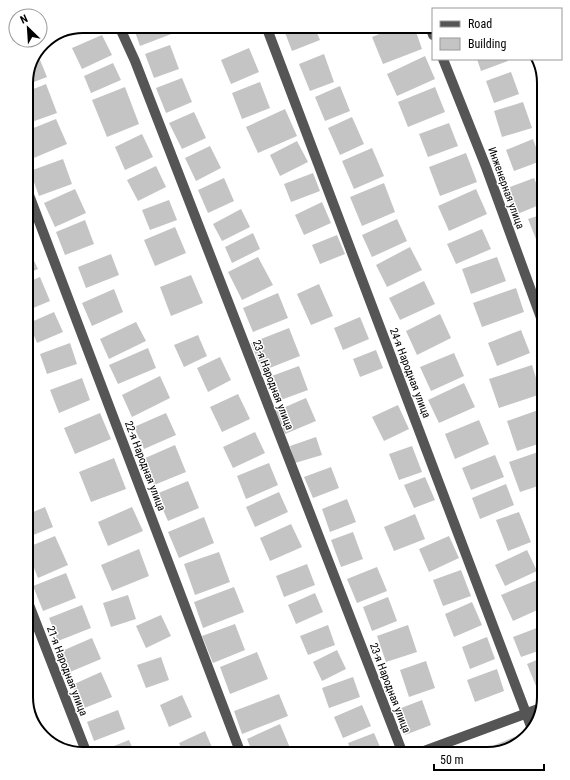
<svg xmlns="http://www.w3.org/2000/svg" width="570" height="780" font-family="'Roboto Condensed',sans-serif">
  <rect width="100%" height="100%" fill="#fff"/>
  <g fill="#c4c4c4">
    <path d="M133,26H186L187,28L140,46Z"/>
    <path d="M294,26H314L320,40L292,51L284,30Z"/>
    <path d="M399,26H414L422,49L383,64L372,37Z"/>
    <path d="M102,35L112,55L82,69L72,48Z"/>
    <path d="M170,45L179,69L154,78L145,54Z"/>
    <path d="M249,48L259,72L231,84L221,60Z"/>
    <path d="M324,54L334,82L310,91L299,64Z"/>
    <path d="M38,55L47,77L26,85V79Z"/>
    <path d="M425,56L435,79L397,96L387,74Z"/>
    <path d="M477,59H507L508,61L481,71Z"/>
    <path d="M113,63L121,80L91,93L84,76Z"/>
    <path d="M511,72L519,94L494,103L486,81Z"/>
    <path d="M182,78L192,102L166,113L156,88Z"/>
    <path d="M260,82L270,108L242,119L232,93Z"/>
    <path d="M46,84L57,113L26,124V92Z"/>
    <path d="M340,86L350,111L325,121L315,97Z"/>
    <path d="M125,87L139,124L107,137L92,100Z"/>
    <path d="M435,87L445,112L408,127L398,102Z"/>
    <path d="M523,102L532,128L502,137L494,111Z"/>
    <path d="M285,109L297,136L258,153L246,127Z"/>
    <path d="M194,112L206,138L182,149L169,123Z"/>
    <path d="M352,117L364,144L340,155L328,128Z"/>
    <path d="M56,119L67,144L29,160L26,153V131Z"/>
    <path d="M449,123L458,146L428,157L419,134Z"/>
    <path d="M142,134L153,157L125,170L115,147Z"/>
    <path d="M533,139L541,161L514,171L506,150Z"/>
    <path d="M297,141L308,162L280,176L270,155Z"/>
    <path d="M210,146L221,168L196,181L185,158Z"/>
    <path d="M372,148L384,176L354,189L342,161Z"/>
    <path d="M466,153L477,182L440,196L429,167Z"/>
    <path d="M63,159L72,184L39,196L30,171Z"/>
    <path d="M156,166L166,187L138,201L127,180Z"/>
    <path d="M313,173L320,191L291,202L284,184Z"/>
    <path d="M224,178L234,201L208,213L198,190Z"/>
    <path d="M534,178L544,203L515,215L505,189Z"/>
    <path d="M384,183L395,212L362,226L350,197Z"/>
    <path d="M75,189L86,213L55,227L44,203Z"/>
    <path d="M476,189L487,214L449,231L438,206Z"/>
    <path d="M169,200L177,220L150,230L142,210Z"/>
    <path d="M322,202L331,223L304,235L295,215Z"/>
    <path d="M241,209L250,227L222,241L213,224Z"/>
    <path d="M544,214V236L536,239L528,219Z"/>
    <path d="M397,219L407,241L372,257L362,235Z"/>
    <path d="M85,220L94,244L65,255L56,232Z"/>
    <path d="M175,227L186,253L155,266L144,240Z"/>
    <path d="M482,229L491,249L456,264L447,244Z"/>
    <path d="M253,233L260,249L232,263L225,247Z"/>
    <path d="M337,235L345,254L320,264L312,245Z"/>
    <path d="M410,247L422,270L387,287L376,265Z"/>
    <path d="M29,250L38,269L26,274V251Z"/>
    <path d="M111,254L119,275L86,288L78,267Z"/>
    <path d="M258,257L273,285L242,300L228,272Z"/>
    <path d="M497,257L506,281L471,294L462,269Z"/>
    <path d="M191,275L203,303L171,316L160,287Z"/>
    <path d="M40,277L50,301L26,311V283Z"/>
    <path d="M424,281L435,304L400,320L389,298Z"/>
    <path d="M319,284L333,316L311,325L297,294Z"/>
    <path d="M516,288L524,312L482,327L473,303Z"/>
    <path d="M114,289L123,312L92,326L82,303Z"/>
    <path d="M278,293L288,318L253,332L243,308Z"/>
    <path d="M54,312L63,332L37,343L29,323Z"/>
    <path d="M440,314L451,338L417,355L406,331Z"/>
    <path d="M360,317L369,339L343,350L334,328Z"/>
    <path d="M136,322L146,341L109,359L100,339Z"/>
    <path d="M289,328L300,356L262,371L251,343Z"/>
    <path d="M521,330L530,353L497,366L488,343Z"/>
    <path d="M198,335L207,356L184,367L174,345Z"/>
    <path d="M70,343L77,364L47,374L40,354Z"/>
    <path d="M148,348L156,368L118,384L109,365Z"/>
    <path d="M376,350L383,368L360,377L353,359Z"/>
    <path d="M454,353L464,376L431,391L420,367Z"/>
    <path d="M220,357L231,380L208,392L197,368Z"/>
    <path d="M532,365L541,394L499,408L489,379Z"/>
    <path d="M299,366L308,390L278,401L269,377Z"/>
    <path d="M160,376L170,398L132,417L122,395Z"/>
    <path d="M82,378L90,400L59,413L50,390Z"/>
    <path d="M464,383L475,407L439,423L428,400Z"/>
    <path d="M238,394L250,419L222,432L210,407Z"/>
    <path d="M306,398L316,421L285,434L276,411Z"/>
    <path d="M398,405L409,429L384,441L372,417Z"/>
    <path d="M544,408V442L517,451L507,421Z"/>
    <path d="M100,413L111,439L75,454L64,428Z"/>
    <path d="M166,413L176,435L144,449L134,427Z"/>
    <path d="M479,420L489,444L455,459L445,434Z"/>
    <path d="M255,432L265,453L233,468L223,447Z"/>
    <path d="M316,437L322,455L295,463L290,446Z"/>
    <path d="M175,445L186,472L154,485L143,459Z"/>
    <path d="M412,446L422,472L399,480L389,454Z"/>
    <path d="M544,450V484L520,492L509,462Z"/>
    <path d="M495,455L504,477L471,490L462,468Z"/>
    <path d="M114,458L126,489L91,502L79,472Z"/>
    <path d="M269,463L278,485L246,499L237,476Z"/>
    <path d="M331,467L339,488L313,498L304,477Z"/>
    <path d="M425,477L435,500L414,508L404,485Z"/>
    <path d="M188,481L199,508L168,521L156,494Z"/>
    <path d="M506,484L514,505L480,519L472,498Z"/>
    <path d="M26,486L31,499L26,501Z"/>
    <path d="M544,491V508L538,493Z"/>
    <path d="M279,492L288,512L255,527L246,507Z"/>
    <path d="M347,499L356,522L330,532L322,509Z"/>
    <path d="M45,507L53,527L26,538V515Z"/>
    <path d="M132,507L143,531L108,546L98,522Z"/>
    <path d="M519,512L531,542L508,551L496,520Z"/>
    <path d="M415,514L425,539L394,551L384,527Z"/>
    <path d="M204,517L214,543L179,558L168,532Z"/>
    <path d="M291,524L302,547L270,561L260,538Z"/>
    <path d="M353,532L363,559L341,567L331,540Z"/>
    <path d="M55,536L68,565L38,578L26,548Z"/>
    <path d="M449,536L459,558L429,572L419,549Z"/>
    <path d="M139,549L149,576L112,591L101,565Z"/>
    <path d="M527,550L537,571L505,586L495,565Z"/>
    <path d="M219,552L230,582L195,595L184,564Z"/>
    <path d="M307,564L315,585L284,597L276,576Z"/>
    <path d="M377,567L387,591L357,603L347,579Z"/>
    <path d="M461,570L471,596L443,606L433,580Z"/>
    <path d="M66,573L76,598L43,611L33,586Z"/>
    <path d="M542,578L544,583V607L513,621L501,595Z"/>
    <path d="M234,587L244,612L203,628L194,602Z"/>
    <path d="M315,593L323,612L296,624L288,605Z"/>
    <path d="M128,595L136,619L111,627L103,603Z"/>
    <path d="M388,597L397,621L372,631L363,607Z"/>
    <path d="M472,602L482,625L454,637L445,614Z"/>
    <path d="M82,605L91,628L58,641L49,618Z"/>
    <path d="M161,615L171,636L146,648L136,626Z"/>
    <path d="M235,624L245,650L213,663L202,636Z"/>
    <path d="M328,625L335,645L308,655L300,636Z"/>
    <path d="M408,625L417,652L386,662L377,636Z"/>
    <path d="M542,626L544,632V649L521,657L513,637Z"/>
    <path d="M487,637L495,659L470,669L462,647Z"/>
    <path d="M92,638L101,659L70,672L62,651Z"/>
    <path d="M337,650L346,669L322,681L313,662Z"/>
    <path d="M257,652L268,679L230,694L220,667Z"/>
    <path d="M161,657L169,680L146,688L137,665Z"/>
    <path d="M544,657V683L536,686L527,664Z"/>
    <path d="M426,661L435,688L409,697L400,670Z"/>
    <path d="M497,669L504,691L475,702L467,680Z"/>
    <path d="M101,672L112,697L82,709L72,685Z"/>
    <path d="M353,677L360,697L329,708L322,688Z"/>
    <path d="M26,680L33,696L27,699L26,697Z"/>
    <path d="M279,694L288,716L242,734L234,711Z"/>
    <path d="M182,695L192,717L169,727L160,705Z"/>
    <path d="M422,700L431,725L405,735L396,710Z"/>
    <path d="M33,704L44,731L41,732L34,725L29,706Z"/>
    <path d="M362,705L371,726L343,738L334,717Z"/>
    <path d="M118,710L125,729L94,741L87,722Z"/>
    <path d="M280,724L290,748L276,754H253L247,739Z"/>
    <path d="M205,731L214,752L184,754L179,743Z"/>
    <path d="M374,733L383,754H352L348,743Z"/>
    <path d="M519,735L521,740L515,746L492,753L490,747Z"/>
    <path d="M129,740L135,754H100L99,752Z"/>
  </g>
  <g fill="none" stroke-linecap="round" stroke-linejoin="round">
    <g stroke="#555" stroke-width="10">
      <path d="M119,26L135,61L403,754"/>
      <path d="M266,26L532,729"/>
      <path d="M430,26L433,35"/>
      <path d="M443,59L486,167L544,326"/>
      <path d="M26,187L241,754"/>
      <path d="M26,597L87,754"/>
      <path d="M416,754L541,708"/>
    </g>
  </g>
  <g text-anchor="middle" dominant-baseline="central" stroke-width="3" stroke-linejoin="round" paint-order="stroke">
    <g font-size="11" fill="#000" stroke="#fff">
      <text transform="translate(506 188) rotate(70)">Инженерная улица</text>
      <text transform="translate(410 373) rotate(69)">24-я Народная улица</text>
      <text transform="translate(273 385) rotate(69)">23-я Народная улица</text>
      <text transform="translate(145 466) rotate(69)">22-я Народная улица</text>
      <text transform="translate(67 671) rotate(69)">21-я Народная улица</text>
      <text transform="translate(390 688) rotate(69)">23-я Народная улица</text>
    </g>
  </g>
  <path d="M0 0H570V780H0ZM83 33H487A50 50 0 0 1 537 83V697A50 50 0 0 1 487 747H83A50 50 0 0 1 33 697V83A50 50 0 0 1 83 33Z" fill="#fff" fill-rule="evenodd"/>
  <path fill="none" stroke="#000" stroke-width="2" d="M83 33H487A50 50 0 0 1 537 83V697A50 50 0 0 1 487 747H83A50 50 0 0 1 33 697V83A50 50 0 0 1 83 33Z"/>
  <rect x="432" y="8" width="130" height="52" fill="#ffffff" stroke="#999999"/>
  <rect x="440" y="21" width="20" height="6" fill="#555555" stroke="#999999"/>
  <text x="468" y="28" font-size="12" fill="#000000">Road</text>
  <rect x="440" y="38" width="20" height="12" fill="#c4c4c4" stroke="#999999"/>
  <text x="468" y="48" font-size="12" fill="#000000">Building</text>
  <g transform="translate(28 28) rotate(335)"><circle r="19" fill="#ffffff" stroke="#999999"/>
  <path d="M0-3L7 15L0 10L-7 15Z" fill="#000000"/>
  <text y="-6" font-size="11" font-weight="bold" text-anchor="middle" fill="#000000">N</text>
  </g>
  <path d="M434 764v6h110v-6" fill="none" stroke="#000000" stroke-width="2"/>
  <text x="440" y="764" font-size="12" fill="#000000" stroke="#ffffff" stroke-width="3" paint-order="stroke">50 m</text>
</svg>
